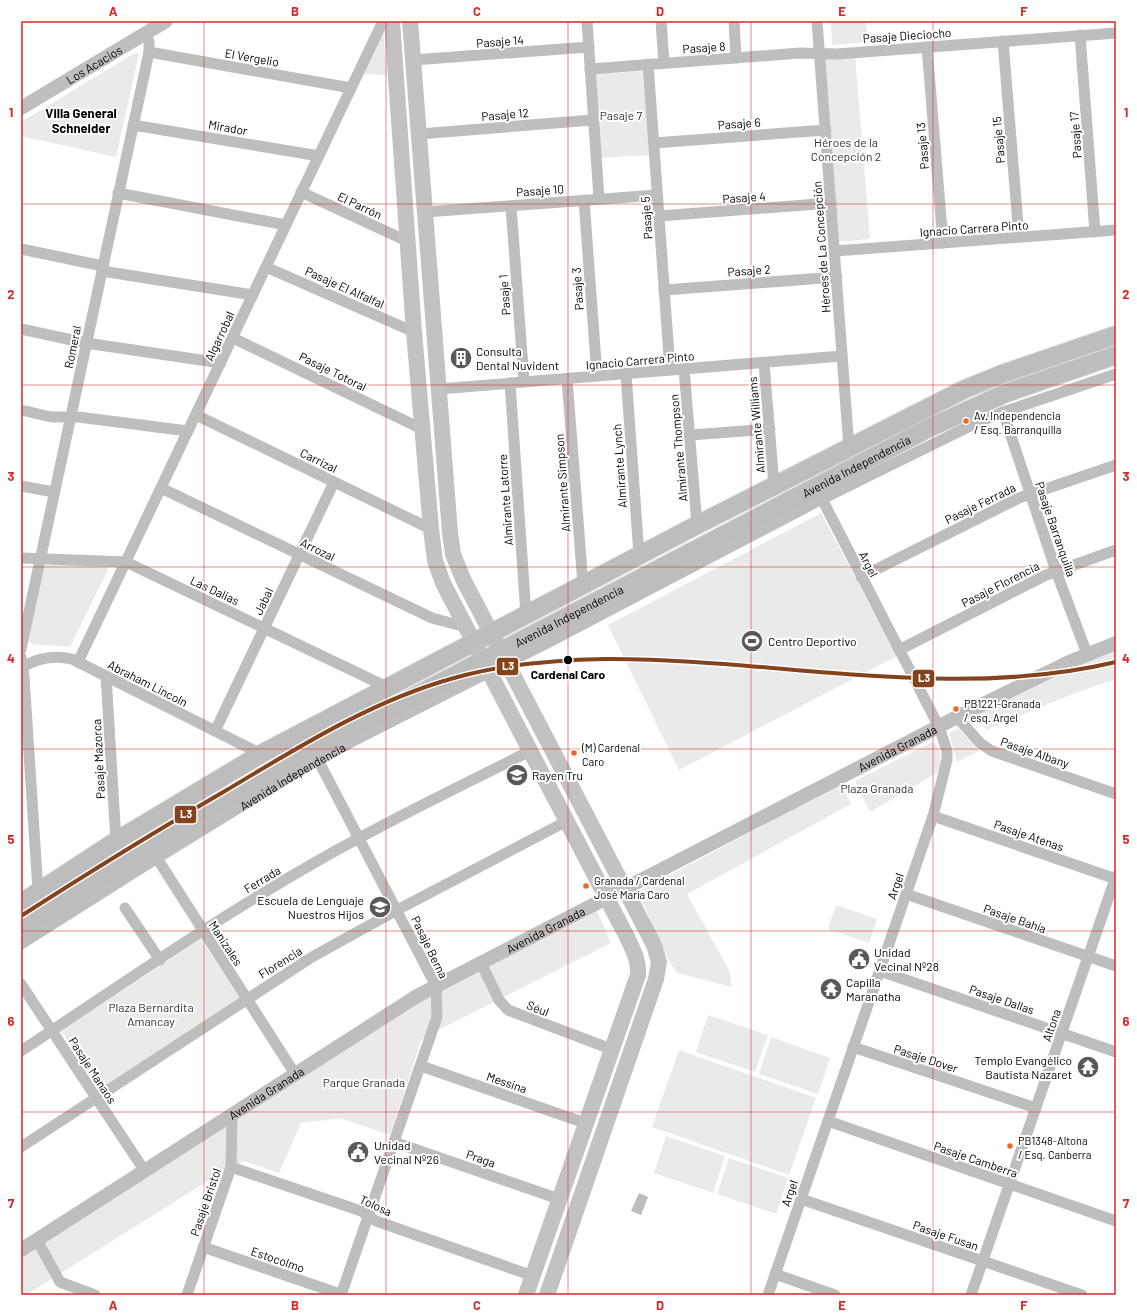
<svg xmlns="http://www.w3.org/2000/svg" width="1137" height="1316" font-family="Barlow,sans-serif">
  <rect width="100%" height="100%" fill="#fff"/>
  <g fill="#eaeaea">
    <path d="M831,21H866L868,42L832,45Z"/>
    <path d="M383,28L387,75L362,74Z"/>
    <path d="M135,53L139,54L116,157L21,136V122Z"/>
    <path d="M855,56L870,239L837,242L822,59Z"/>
    <path d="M643,71L649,155L600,158L594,74Z"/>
    <path d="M821,513L897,656L679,770L608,625Z"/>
    <path d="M45,561L104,565L108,570L70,647L31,644L28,639Z"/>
    <path d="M1116,649V679L1070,695L986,730L976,713L1037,682Z"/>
    <path d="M958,728L979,751L957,762L949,733Z"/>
    <path d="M932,742C943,749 941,759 940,771L870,812L855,781Z"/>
    <path d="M841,784L851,804L687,894L729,970L732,987L677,973L668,959L638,892Z"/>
    <path d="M836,905L877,919L869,943L828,929Z"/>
    <path d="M596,909L611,943L422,1038L390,1135L340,1118L301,1123L279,1173L244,1161L211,1179L26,1295H21V1256L427,995Z"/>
    <path d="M201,939L240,998L100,1089L61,1031Z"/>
    <path d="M708,1015L768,1035L755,1072L696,1052Z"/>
    <path d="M771,1037L830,1058L818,1094L759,1074Z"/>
    <path d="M679,1050L816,1098L789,1175L652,1127Z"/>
    <path d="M666,1136L725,1156L713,1193L654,1173Z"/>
    <path d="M729,1158L788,1178L776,1214L717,1194Z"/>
  </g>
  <path fill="#bcbcbc" d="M639,1193L648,1197L641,1215L631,1211Z"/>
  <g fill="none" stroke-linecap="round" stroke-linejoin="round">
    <g stroke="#dbdbdb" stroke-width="20">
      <g id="primary">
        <path d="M21,903L116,841L261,754L697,525L965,389L1002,374L1116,335"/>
        <path id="s4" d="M21,928L203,813L311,750L929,428L1006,393L1116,355"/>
      </g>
    </g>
    <g stroke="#bebebe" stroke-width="11">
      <path d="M587,21L599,199"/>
      <path d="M661,21L664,63"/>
      <path d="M734,21L736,58"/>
      <path d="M817,21L849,448"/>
      <path d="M1080,35L1095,232"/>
      <path d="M1003,41L1019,237"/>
      <path d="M927,47L943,243"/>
      <path d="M149,52L351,88"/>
      <path d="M413,60L589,47"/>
      <path d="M648,64L670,370"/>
      <path d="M590,69L800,53L837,54L1116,33"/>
      <path d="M133,125L319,156"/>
      <path d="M419,134L593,120"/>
      <path d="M654,143L826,130"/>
      <path d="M301,192L409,242"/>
      <path d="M118,193L286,225"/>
      <path d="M584,200L597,376"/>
      <path d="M511,206L524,382"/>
      <path d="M425,212L657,195"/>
      <path d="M659,216L831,203"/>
      <path d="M21,249L103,266"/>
      <path d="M835,251L1116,230"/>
      <path d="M266,267L414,332"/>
      <path d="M102,271L253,295"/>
      <path d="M664,290L837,277"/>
      <path d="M21,329L86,343L221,363"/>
      <path d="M233,338L422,429"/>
      <path d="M764,363L774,486"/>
      <path d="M684,369L697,525"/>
      <path d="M626,374L639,555"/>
      <path d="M567,379L583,585"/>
      <path d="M510,383L526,615"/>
      <path d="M439,389L842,356"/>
      <path d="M21,410L51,417H78L188,431"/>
      <path d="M1003,412L1056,571L1087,654"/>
      <path d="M196,415L431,529"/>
      <path d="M690,435L770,429"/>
      <path d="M21,486L54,492"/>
      <path d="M161,488L432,618L466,627"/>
      <path d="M21,558L126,562L387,687"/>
      <path d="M861,577L1019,498L1116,465"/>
      <path d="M21,649L149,52V42L146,33"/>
      <path d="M899,650L1046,575L1116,550"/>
      <path d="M21,657L24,677L38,891"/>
      <path d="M78,662L383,21"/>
      <path d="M21,668C37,658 54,655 72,659L261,754"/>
      <path d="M106,676L116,841"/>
      <path d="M957,717L980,743L992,751L1116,794"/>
      <path d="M215,731L334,482"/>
      <path d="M318,760L436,986L437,1017L341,1295"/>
      <path d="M933,816L1116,879"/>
      <path d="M153,852L295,1074"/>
      <path d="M906,894L1116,966"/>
      <path d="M125,908L160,960"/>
      <path id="s1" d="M21,944L157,858L299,771L355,740L549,642L822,499L972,425L1003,412L1116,374"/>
      <path d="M481,963L499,1000L508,1010L611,1049"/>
      <path d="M880,971L1116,1052"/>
      <path d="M21,984L144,1170"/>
      <path d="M853,1047L1036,1108"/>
      <path d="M21,1051C112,991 201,929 295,874C371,829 451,791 530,751"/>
      <path d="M421,1066L585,1123"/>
      <path d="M828,1121L1116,1221"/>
      <path d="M394,1142L559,1199"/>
      <path d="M21,1147L312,957L397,910L567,821"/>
      <path d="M231,1167L361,1211L376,1221L533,1276"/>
      <path d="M801,1199L1082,1295"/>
      <path d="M37,1240L60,1282L95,1295"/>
      <path d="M203,1247L343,1295"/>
      <path d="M775,1274L835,1295"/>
      <path d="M187,1295L231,1167L232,1115"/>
      <path d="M768,1295L933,816L947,760V751L939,727L822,499"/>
      <path d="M971,1295L1116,876"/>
    </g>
    <g stroke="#bebebe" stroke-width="14">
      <path id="s2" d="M21,108L166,21"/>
      <path id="s3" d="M21,1250L417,996L957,717L1069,662L1116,643"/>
    </g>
    <g stroke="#c2c2c2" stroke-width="16">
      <path d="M392,21L414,332L431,529L435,561L443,583L628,939C634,952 639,961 638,975L526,1295"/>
      <path d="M410,21L450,533L453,554L463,579L654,945L659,962L656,979L547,1295"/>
    </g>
    <use href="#primary" stroke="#bdbdbd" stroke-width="18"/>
    <g stroke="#fff" stroke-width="7">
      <path id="metro-1" d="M21,916C88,873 156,831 225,791C299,747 371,701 454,678C503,664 554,660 605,659C776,658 947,702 1116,662"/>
    </g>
    <use href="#metro-1" stroke="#83441d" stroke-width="4"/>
  </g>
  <path fill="none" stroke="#d62828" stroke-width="1" stroke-opacity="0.55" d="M204,21V1295M386,21V1295M568,21V1295M751,21V1295M933,21V1295M21,204H1116M21,385H1116M21,567H1116M21,749H1116M21,931H1116M21,1112H1116"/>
  <defs>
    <g id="building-disc" transform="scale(1.15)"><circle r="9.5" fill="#595959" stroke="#fff"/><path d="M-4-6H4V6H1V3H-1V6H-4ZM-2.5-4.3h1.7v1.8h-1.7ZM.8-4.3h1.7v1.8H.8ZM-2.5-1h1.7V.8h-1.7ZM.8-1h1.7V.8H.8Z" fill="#fff"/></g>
    <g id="stadium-disc" transform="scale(1.15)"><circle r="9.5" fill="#595959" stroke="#fff"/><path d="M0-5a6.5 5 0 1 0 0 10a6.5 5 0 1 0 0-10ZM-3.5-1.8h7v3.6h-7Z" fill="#fff"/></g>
    <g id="school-disc" transform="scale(1.15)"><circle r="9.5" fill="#595959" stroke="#fff"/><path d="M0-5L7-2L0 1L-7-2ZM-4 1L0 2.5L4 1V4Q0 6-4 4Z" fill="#fff"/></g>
    <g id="civic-disc" transform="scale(1.15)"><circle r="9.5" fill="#595959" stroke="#fff"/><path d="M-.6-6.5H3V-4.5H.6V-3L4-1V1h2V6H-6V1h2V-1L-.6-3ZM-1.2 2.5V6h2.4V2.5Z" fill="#fff"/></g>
    <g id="temple-disc" transform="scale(1.15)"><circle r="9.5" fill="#595959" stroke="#fff"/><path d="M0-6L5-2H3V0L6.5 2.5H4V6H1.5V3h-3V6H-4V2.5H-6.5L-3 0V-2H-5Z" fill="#fff"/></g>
  </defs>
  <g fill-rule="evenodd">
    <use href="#building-disc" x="461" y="358"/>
    <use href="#stadium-disc" x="752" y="641"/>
    <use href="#school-disc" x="517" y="775"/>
    <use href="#school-disc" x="380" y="907"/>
    <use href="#civic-disc" x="859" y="959"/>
    <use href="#temple-disc" x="831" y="989"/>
    <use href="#temple-disc" x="1088" y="1067"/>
    <use href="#civic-disc" x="358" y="1152"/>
  </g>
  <g fill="#f26522" stroke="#fff" stroke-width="1.5">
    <circle cx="966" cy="421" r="3.5"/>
    <circle cx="956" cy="709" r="3.5"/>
    <circle cx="574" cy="753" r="3.5"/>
    <circle cx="586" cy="886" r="3.5"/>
    <circle cx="1010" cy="1146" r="3.5"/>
  </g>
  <circle fill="#000" stroke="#fff" stroke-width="1.5" cx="568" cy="660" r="5"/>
  <g text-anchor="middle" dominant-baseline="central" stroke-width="4" stroke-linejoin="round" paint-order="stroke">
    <g font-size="11" fill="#000" stroke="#fff" text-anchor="start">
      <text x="974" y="415">Av. Independencia<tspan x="974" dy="14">/ Esq. Barranquilla</tspan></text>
      <text x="964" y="703">PB1221-Granada<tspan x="964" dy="14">/ esq. Argel</tspan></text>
      <text x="582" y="747">(M) Cardenal<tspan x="582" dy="14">Caro</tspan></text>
      <text x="594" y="880">Granada / Cardenal<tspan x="594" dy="14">José María Caro</tspan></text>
      <text x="1018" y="1140">PB1348-Altona<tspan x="1018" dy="14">/ Esq. Canberra</tspan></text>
    </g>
    <g font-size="12" fill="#000" stroke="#fff">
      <text transform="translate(907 35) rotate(-4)">Pasaje Dieciocho</text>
      <text transform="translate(500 41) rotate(-4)">Pasaje 14</text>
      <text transform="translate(704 47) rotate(-4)">Pasaje 8</text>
      <text transform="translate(252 57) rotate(10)">El Vergelio</text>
      <text stroke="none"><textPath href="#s2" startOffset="85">Los Acacios</textPath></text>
      <text transform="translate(505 114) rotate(-5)">Pasaje 12</text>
      <text transform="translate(739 123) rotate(-4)">Pasaje 6</text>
      <text transform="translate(228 127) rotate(10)">Mirador</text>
      <text transform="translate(1075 135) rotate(-94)">Pasaje 17</text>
      <text transform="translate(998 140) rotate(-95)">Pasaje 15</text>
      <text transform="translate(922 146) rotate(-95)">Pasaje 13</text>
      <text transform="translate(540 190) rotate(-4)">Pasaje 10</text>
      <text transform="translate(744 197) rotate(-4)">Pasaje 4</text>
      <text transform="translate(360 205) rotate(25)">El Parrón</text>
      <text transform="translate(646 218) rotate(-94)">Pasaje 5</text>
      <text transform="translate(974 228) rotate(-4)">Ignacio Carrera Pinto</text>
      <text transform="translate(821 247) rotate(-94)">Héroes de La Concepción</text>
      <text transform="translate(749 270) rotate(-4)">Pasaje 2</text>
      <text transform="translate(345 287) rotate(24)">Pasaje El Alfalfal</text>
      <text transform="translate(577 289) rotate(-94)">Pasaje 3</text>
      <text transform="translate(504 295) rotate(-94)">Pasaje 1</text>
      <text transform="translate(219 336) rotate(-65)">Algarrobal</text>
      <text transform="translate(72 347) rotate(-78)">Romeral</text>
      <text transform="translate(640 360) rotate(-5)">Ignacio Carrera Pinto</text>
      <text transform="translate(333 371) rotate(26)">Pasaje Totoral</text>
      <text transform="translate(756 425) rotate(-95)">Almirante Williams</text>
      <text transform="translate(678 448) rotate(-95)">Almirante Thompson</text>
      <text transform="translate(319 460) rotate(26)">Carrizal</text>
      <text transform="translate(619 466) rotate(-94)">Almirante Lynch</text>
      <text stroke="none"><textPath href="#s4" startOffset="955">Avenida Independencia</textPath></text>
      <text transform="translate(562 483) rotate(-94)">Almirante Simpson</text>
      <text transform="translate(505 500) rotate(-94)">Almirante Latorre</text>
      <text transform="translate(980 503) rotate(-26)">Pasaje Ferrada</text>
      <text transform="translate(1056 529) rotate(71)">Pasaje Barranquilla</text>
      <text transform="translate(318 549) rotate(26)">Arrozal</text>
      <text transform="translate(869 564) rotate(63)">Argel</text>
      <text transform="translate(1000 584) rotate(-27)">Pasaje Florencia</text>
      <text transform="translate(215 590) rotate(25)">Las Dalias</text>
      <text transform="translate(263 601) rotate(-64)">Jabal</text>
      <text stroke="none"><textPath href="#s4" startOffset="631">Avenida Independencia</textPath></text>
      <text transform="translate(148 683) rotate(27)">Abraham Lincoln</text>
      <text stroke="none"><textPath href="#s3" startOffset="1011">Avenida Granada</textPath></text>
      <text transform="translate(1035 752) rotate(19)">Pasaje Albany</text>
      <text transform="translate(98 759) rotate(-93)">Pasaje Mazorca</text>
      <text stroke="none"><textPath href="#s1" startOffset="319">Avenida Independencia</textPath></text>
      <text transform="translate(1029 835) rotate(19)">Pasaje Atenas</text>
      <text transform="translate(262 879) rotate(-31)">Ferrada</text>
      <text transform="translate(895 886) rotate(-71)">Argel</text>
      <text transform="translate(1015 918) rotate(19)">Pasaje Bahía</text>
      <text stroke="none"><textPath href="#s3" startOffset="615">Avenida Granada</textPath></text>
      <text transform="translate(226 943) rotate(57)">Manizales</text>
      <text transform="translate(430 947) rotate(64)">Pasaje Berna</text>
      <text transform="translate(280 962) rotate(-32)">Florencia</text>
      <text transform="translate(1002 999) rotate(19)">Pasaje Dallas</text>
      <text transform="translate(538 1008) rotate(21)">Séul</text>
      <text transform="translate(1051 1025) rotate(-71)">Altona</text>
      <text transform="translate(926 1058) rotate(18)">Pasaje Dover</text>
      <text transform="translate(93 1070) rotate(57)">Pasaje Manaos</text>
      <text transform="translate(507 1082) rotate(19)">Messina</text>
      <text stroke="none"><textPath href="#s3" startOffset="291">Avenida Granada</textPath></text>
      <text transform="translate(481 1158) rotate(19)">Praga</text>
      <text transform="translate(976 1159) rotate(19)">Pasaje Camberra</text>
      <text transform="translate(789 1193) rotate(-71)">Argel</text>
      <text transform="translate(205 1202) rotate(-71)">Pasaje Bristol</text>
      <text transform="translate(376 1205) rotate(25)">Tolosa</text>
      <text transform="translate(946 1235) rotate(19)">Pasaje Fusan</text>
      <text transform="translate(278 1259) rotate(19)">Estocolmo</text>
    </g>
    <g font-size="12" fill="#303030" stroke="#fff">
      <text x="621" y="115">Pasaje 7</text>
      <text x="846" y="142">Héroes de la<tspan x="846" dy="14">Concepción 2</tspan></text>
      <text x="877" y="788">Plaza Granada</text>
      <text x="151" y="1007">Plaza Bernardita<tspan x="151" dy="14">Amancay</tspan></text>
      <text x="364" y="1082">Parque Granada</text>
    </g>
    <g font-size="12" fill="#000" stroke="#fff" text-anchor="start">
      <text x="476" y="351">Consulta<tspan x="476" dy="14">Dental Nuvident</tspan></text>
      <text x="768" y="641">Centro Deportivo</text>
      <text x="532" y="775">Rayen Tru</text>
      <text x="364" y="900" text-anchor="end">Escuela de Lenguaje<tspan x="364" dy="14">Nuestros Hijos</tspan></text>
      <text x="874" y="952">Unidad<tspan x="874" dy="14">Vecinal Nº28</tspan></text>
      <text x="846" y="982">Capilla<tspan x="846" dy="14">Maranatha</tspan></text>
      <text x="1072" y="1060" text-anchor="end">Templo Evangélico<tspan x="1072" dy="14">Bautista Nazaret</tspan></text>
      <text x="374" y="1145">Unidad<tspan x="374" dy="14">Vecinal Nº26</tspan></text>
    </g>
    <g font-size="12" font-weight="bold" fill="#000" stroke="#fff">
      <text x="568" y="674">Cardenal Caro</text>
    </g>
    <g font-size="13" font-weight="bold" fill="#000" stroke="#fff">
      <text x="81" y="113">Villa General<tspan x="81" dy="15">Schneider</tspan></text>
    </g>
  </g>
  <g stroke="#fff" stroke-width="1.5">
    <rect x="496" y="657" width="23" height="19" rx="4" fill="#83441d"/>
    <rect x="912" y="669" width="23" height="19" rx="4" fill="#83441d"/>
    <rect x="174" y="805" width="23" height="19" rx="4" fill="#83441d"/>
  </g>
  <g font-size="11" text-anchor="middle" font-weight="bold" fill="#fff">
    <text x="508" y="670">L3</text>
    <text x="924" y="682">L3</text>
    <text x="186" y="818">L3</text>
  </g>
  <rect width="1137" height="1316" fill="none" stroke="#ffffff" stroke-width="44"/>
  <rect x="22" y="22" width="1093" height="1272" fill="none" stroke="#d62828" stroke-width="1.5"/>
  <g font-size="13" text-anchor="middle" font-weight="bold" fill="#d62828">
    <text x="113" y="16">A</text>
    <text x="295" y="16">B</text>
    <text x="477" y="16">C</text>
    <text x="660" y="16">D</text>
    <text x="842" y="16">E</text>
    <text x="1024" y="16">F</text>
    <text x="11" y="117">1</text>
    <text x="1126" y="117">1</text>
    <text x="11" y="299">2</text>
    <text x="1126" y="299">2</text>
    <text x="11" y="481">3</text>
    <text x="1126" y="481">3</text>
    <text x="11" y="663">4</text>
    <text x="1126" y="663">4</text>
    <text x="11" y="844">5</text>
    <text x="1126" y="844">5</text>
    <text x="11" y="1026">6</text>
    <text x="1126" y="1026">6</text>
    <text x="11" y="1208">7</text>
    <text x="1126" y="1208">7</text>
    <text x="113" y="1310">A</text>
    <text x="295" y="1310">B</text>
    <text x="477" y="1310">C</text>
    <text x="660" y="1310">D</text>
    <text x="842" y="1310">E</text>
    <text x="1024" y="1310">F</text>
  </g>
</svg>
